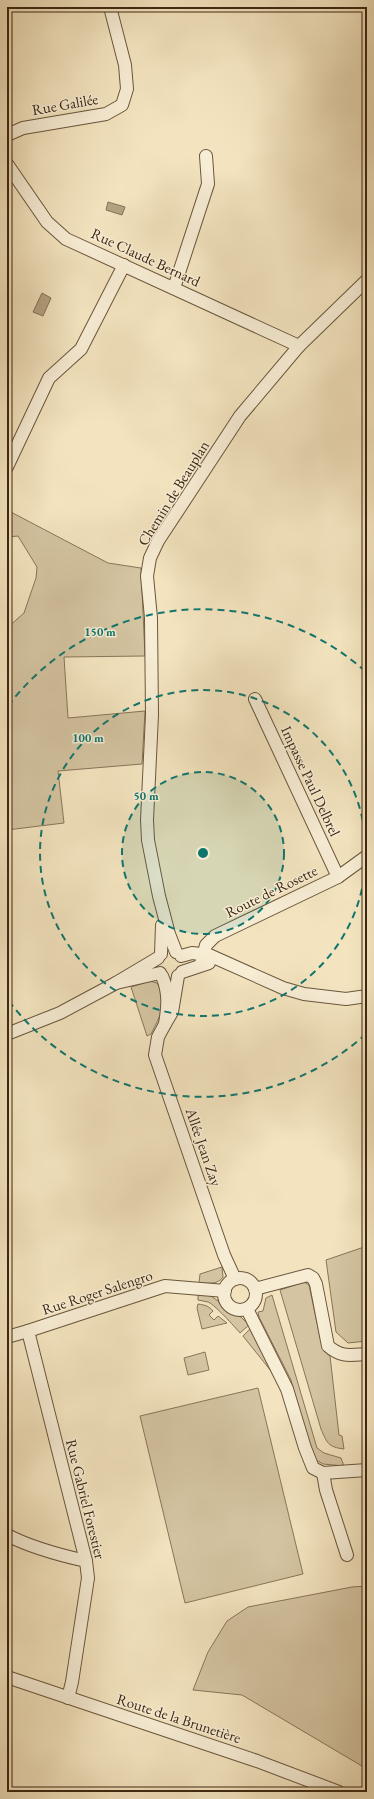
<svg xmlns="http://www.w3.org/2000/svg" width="374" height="1799" font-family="'EB Garamond',serif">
  <rect width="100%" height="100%" fill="#f3e4bf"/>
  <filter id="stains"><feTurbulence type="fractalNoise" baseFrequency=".005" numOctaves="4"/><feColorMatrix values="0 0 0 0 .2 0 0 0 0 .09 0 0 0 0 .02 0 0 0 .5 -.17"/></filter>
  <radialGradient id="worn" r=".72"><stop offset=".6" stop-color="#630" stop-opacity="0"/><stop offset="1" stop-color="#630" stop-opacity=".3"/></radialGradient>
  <g fill="#d4c4a1" stroke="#887559">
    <path d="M7,510L108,563L141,568L145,656L64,657L68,718L145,711L142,764L58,771L64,823L7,830V628L24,613L36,578L37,567L18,536L7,537Z"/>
    <path d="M150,981L157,983C169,1002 160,1016 151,1034L147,1036L131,987Z"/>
    <path d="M367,1246V1341L348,1343L336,1332L326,1260Z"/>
    <path d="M222,1267L223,1277C218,1285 208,1283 199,1283L200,1274Z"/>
    <path d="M304,1282L309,1285L321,1342L324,1351L330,1356L339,1435L342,1436L344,1449C328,1447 327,1443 321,1429L280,1290Z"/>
    <path d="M198,1293L211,1296L218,1301L228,1312L241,1317L249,1325L240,1333C235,1327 214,1304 208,1302C205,1301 201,1301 198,1300Z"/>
    <path d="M272,1295L317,1448L324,1453L341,1458L344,1466L323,1464L316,1460L310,1450L291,1380L259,1317L258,1312L263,1311L266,1298Z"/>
    <path d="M198,1304C205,1305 209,1306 213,1311L209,1315L214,1320L218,1316L227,1323L202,1329L197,1308Z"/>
    <path d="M250,1329L275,1376L243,1336Z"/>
    <path d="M205,1352L209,1370L188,1375L184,1358Z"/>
    <path d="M258,1388L303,1574L185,1603L140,1416Z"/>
    <path d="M367,1586V1769L242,1695L193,1690L208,1652L227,1621L248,1607L352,1587Z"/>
  </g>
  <g fill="#b5a384" stroke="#857156">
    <path d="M108,202L125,207L122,215L106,210Z"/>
    <path d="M42,293L51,298L43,316L33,312Z"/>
  </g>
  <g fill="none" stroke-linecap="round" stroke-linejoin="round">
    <g stroke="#6a563c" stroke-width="14">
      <g id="minor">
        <path d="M7,135L23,128L106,114L122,105L127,89L125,65L110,7"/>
        <path d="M7,164L47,222L66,239L299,346"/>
        <path d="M174,288L208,184L206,156"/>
        <path d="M7,467L49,378L81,349L124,265"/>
        <path d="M255,699L338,877"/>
        <path d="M176,952L169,934L159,896L148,840L147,820L152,715L151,618L147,576L150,558L158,541L240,416L299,346L367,280"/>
        <path d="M161,954L162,925"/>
        <path d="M181,956L192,953L209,955L283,988L304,994L346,999L367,996"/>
        <path d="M158,958L116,983L160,973"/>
        <path d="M201,964L206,945L215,936L338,877L367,856"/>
        <path d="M182,972L209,963"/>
        <path d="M162,976C169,992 168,1006 165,1024L172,1012L178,976"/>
        <path d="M165,1024L158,1037L155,1055L224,1255L235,1279"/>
        <path d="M7,1034L60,1013L116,983"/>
        <circle cx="240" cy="1294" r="16"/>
        <path d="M255,1289L308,1275L313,1278L316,1284L328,1346C342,1358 350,1355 367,1354"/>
        <path d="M247,1309L287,1389L305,1448L313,1468L323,1473L367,1470"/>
        <path d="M28,1331L165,1286L225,1291"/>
        <path d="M7,1337L28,1331L86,1561L88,1578L72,1682L68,1698"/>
        <path d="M323,1473L326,1490L347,1555"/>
        <path d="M7,1535C32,1548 59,1555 86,1561"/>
        <path d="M7,1677L257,1761L339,1792"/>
      </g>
    </g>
    <use href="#minor" stroke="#f7edd5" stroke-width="12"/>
  </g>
  <circle cx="203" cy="853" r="81" fill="#0f766e" fill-opacity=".12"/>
  <g fill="none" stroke="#0f766e" stroke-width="2" stroke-dasharray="7 5">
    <circle cx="203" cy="853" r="81"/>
    <circle cx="203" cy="853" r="163"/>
    <path d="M366 1034A244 244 0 0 1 8 1000M8 706A244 244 0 0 1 366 672"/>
  </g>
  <g text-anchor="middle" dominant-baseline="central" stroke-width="3" stroke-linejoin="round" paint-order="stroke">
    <g font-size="15" fill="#3c2611" stroke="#f7edd5">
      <text transform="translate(65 104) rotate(-10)">Rue Galilée</text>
      <text transform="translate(146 257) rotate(25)">Rue Claude Bernard</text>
      <text transform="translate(173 493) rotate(-58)">Chemin de Beauplan</text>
      <text transform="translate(311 781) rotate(65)">Impasse Paul Delbrel</text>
      <text transform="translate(271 891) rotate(-26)">Route de Rosette</text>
      <text transform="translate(204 1147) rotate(71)">Allée Jean Zay</text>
      <text transform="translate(97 1292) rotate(-18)">Rue Roger Salengro</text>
      <text transform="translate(86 1499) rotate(76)">Rue Gabriel Forestier</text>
      <text transform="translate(179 1718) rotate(18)">Route de la Brunetière</text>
    </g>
  </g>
  <circle cx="203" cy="853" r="6" fill="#0f766e" stroke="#f7edd5" stroke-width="2"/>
  <g font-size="12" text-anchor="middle" font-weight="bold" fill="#0f766e" stroke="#f7edd5" stroke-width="3" stroke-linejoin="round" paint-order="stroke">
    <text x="100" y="636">150 m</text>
    <text x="88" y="742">100 m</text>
    <text x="146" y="800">50 m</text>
  </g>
  <rect width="374" height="1799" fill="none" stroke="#f3e4bf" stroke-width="24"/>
  <rect x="8" y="8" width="358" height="1783" fill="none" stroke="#3c2611" stroke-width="2"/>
  <rect x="12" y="12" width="350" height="1775" fill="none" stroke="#3c2611"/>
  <rect width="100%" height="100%" filter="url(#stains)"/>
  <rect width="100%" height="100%" fill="url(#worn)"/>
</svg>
